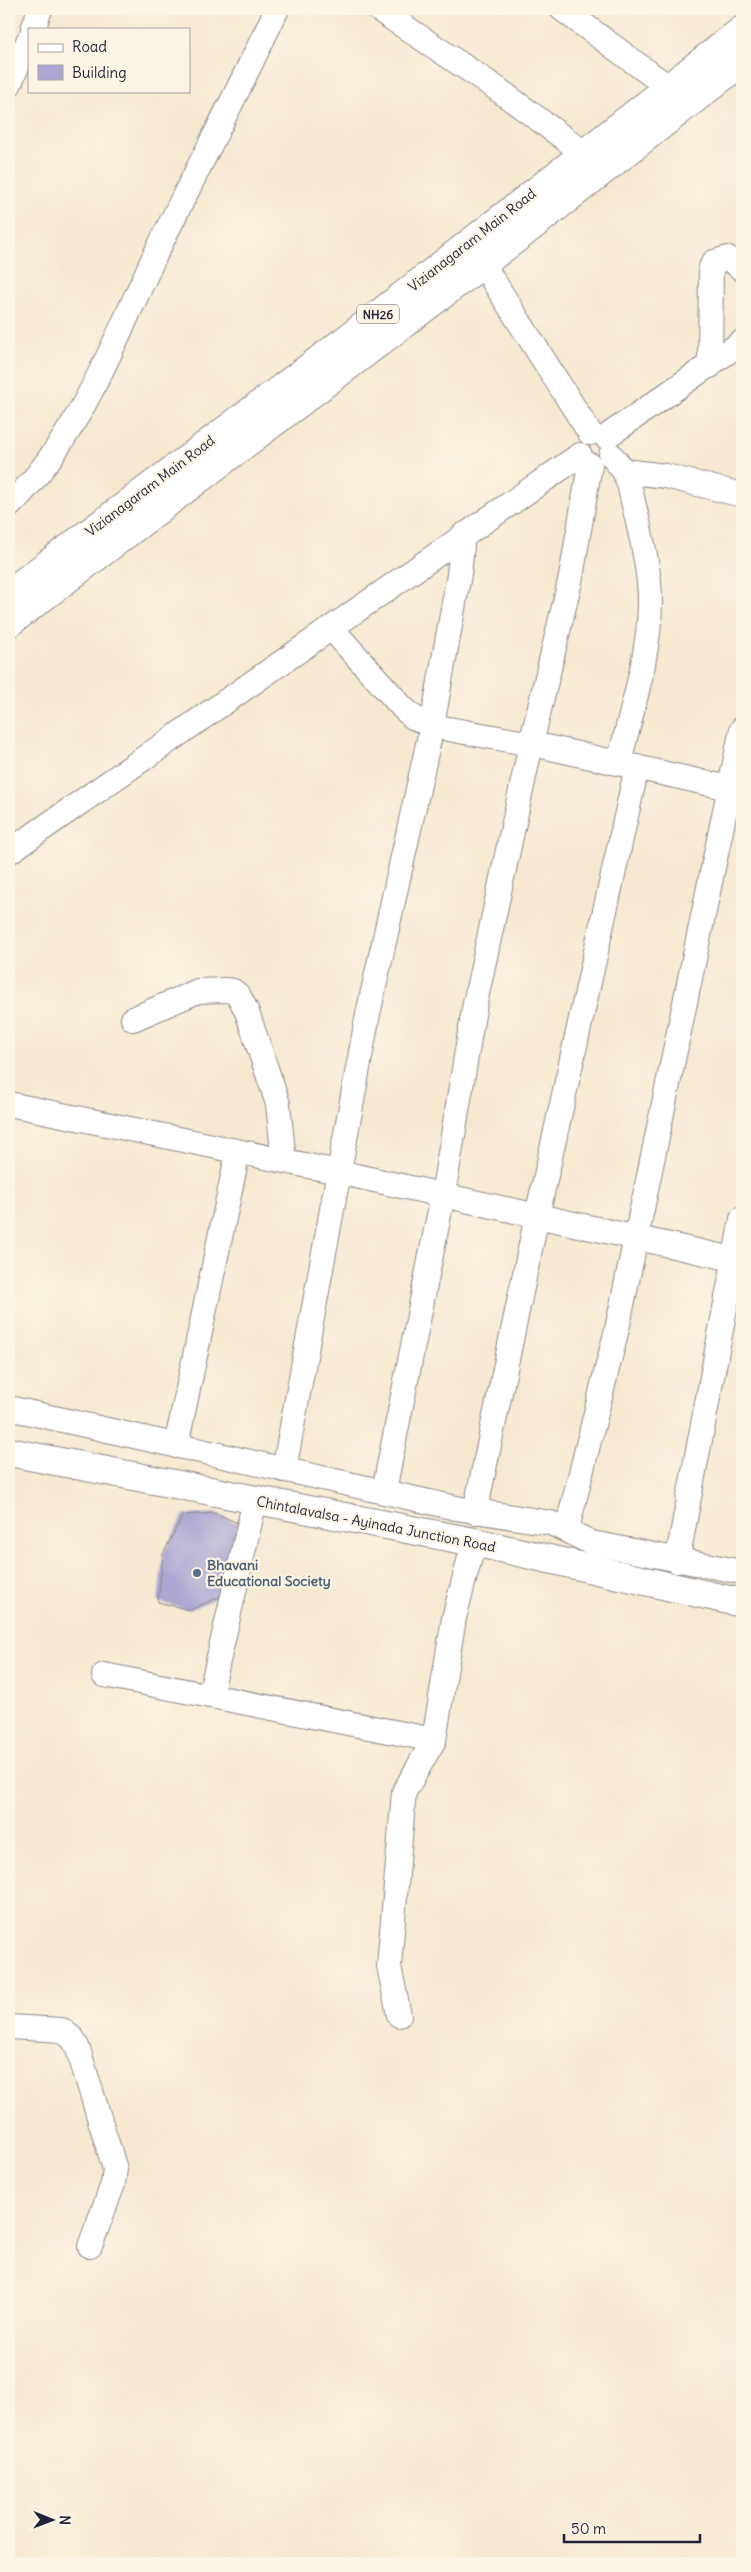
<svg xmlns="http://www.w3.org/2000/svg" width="751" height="2572" font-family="Delius,sans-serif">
  <rect width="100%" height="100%" fill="#fcf5e5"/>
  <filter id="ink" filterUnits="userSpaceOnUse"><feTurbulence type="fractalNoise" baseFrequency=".02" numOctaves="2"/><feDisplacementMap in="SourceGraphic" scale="10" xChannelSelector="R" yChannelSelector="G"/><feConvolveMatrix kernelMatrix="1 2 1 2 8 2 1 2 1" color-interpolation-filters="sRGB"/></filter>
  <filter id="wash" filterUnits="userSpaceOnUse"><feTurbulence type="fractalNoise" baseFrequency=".0096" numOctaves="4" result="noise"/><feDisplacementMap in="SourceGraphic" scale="20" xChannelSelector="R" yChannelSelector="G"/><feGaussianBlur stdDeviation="1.12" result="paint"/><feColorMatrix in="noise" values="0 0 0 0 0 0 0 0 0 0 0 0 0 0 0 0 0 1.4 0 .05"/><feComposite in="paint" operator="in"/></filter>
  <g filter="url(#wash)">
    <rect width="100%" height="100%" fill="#f7e9d1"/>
    <g id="blocks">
      <path fill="#aca7d2" d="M215,1513L238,1523L228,1593L190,1610L158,1602L163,1554L183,1515Z"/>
    </g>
  </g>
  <g filter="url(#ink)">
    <use href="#blocks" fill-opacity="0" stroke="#8c8686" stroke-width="1"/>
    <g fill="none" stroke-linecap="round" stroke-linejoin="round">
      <g stroke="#8c8686" stroke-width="26">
        <g id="minor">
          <path d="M378,9L496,88L584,153"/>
          <path d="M562,9L668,87"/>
          <path d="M33,29L40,9"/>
          <path d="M9,85L29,39"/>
          <path d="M473,249L590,433"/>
          <path d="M710,366L711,267L714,262L728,258L742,269"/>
          <path d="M606,437L742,342"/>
          <path d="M611,455L624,471L629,484C637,520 650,565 650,601C650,655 631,711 619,763"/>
          <path d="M624,471L666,476L742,495"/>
          <path d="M9,506C81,436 115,338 158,249C197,169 239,90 277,9"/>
          <path d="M332,629L403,708L413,717L432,726L542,746L742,791"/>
          <path d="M9,852L580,455"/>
          <path d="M133,1019L198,991L225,990L233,991L239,996L247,1012L278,1104L284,1161"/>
          <path d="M9,1104L338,1172L742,1261"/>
          <path d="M9,1408L456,1508L551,1523L592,1543L742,1572"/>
          <path d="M176,1446L238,1152"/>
          <path d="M284,1470L368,1014L432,726L459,575L463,535"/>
          <path d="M384,1491L443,1195L475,1003L531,744L571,577L590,465"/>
          <path d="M475,1512L537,1216L637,767"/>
          <path d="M567,1529L617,1329L742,729"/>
          <path d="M677,1561L742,1219"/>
          <path d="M104,1675L434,1740"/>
          <path d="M210,1696L255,1500"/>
          <path d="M399,2015L389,1966L404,1792L434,1740L454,1618L474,1542"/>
          <path d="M9,2027L62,2030L73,2039L78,2049L115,2169L113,2184L90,2246"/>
        </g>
      </g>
      <g stroke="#8c8686" stroke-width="30">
        <path id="major" d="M9,1452L474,1542L742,1603"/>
      </g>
      <g stroke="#8c8686" stroke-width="30">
        <g id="highway">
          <path d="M9,593L352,335L742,30"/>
          <path d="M9,623L517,238L742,62"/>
        </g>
      </g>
      <use href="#minor" stroke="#fff" stroke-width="24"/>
      <use href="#major" stroke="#fff" stroke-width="28"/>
      <use href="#highway" stroke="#fff" stroke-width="28"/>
    </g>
  </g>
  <circle fill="#5c6f8a" stroke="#fcf5e5" stroke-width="2" cx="197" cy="1573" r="5"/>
  <g text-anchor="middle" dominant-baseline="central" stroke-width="4.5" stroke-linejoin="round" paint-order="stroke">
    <rect fill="#fcf5e5" stroke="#63616e" stroke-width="1" x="357" y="304.5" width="42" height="19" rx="4"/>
    <g font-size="12" font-weight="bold" fill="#22223b">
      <text x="378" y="314">NH26</text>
    </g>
    <g font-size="14" fill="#22223b" stroke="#fcf5e5">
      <text transform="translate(472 240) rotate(-38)">Vizianagaram Main Road</text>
      <text transform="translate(150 486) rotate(-37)">Vizianagaram Main Road</text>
      <text transform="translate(376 1524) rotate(11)">Chintalavalsa - Ayinada Junction Road</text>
    </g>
    <g font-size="14" font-weight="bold" fill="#4e5e75" stroke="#fcf5e5" text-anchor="start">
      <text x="207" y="1565">Bhavani<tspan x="207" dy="16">Educational Society</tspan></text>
    </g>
  </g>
  <rect width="751" height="2572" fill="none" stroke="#fcf5e5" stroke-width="30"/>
  <rect x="28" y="28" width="162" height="65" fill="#fcf5e5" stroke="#a5a1a1"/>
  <rect x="38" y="44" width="25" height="8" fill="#ffffff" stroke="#a5a1a1"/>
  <text x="72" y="52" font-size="15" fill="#22223b">Road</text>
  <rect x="38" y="65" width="25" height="15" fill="#aca7d2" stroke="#a5a1a1"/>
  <text x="72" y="78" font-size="15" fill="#22223b">Building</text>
  <g transform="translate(52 2520) rotate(91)" stroke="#fcf5e5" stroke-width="4" paint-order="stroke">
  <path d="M0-4L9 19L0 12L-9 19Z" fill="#22223b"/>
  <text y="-8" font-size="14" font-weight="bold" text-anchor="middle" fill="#22223b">N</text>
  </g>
  <path d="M564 2534v8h136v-8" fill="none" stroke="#22223b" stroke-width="2.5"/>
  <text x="571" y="2534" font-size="15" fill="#22223b" stroke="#fcf5e5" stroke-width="4" paint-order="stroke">50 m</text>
</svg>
